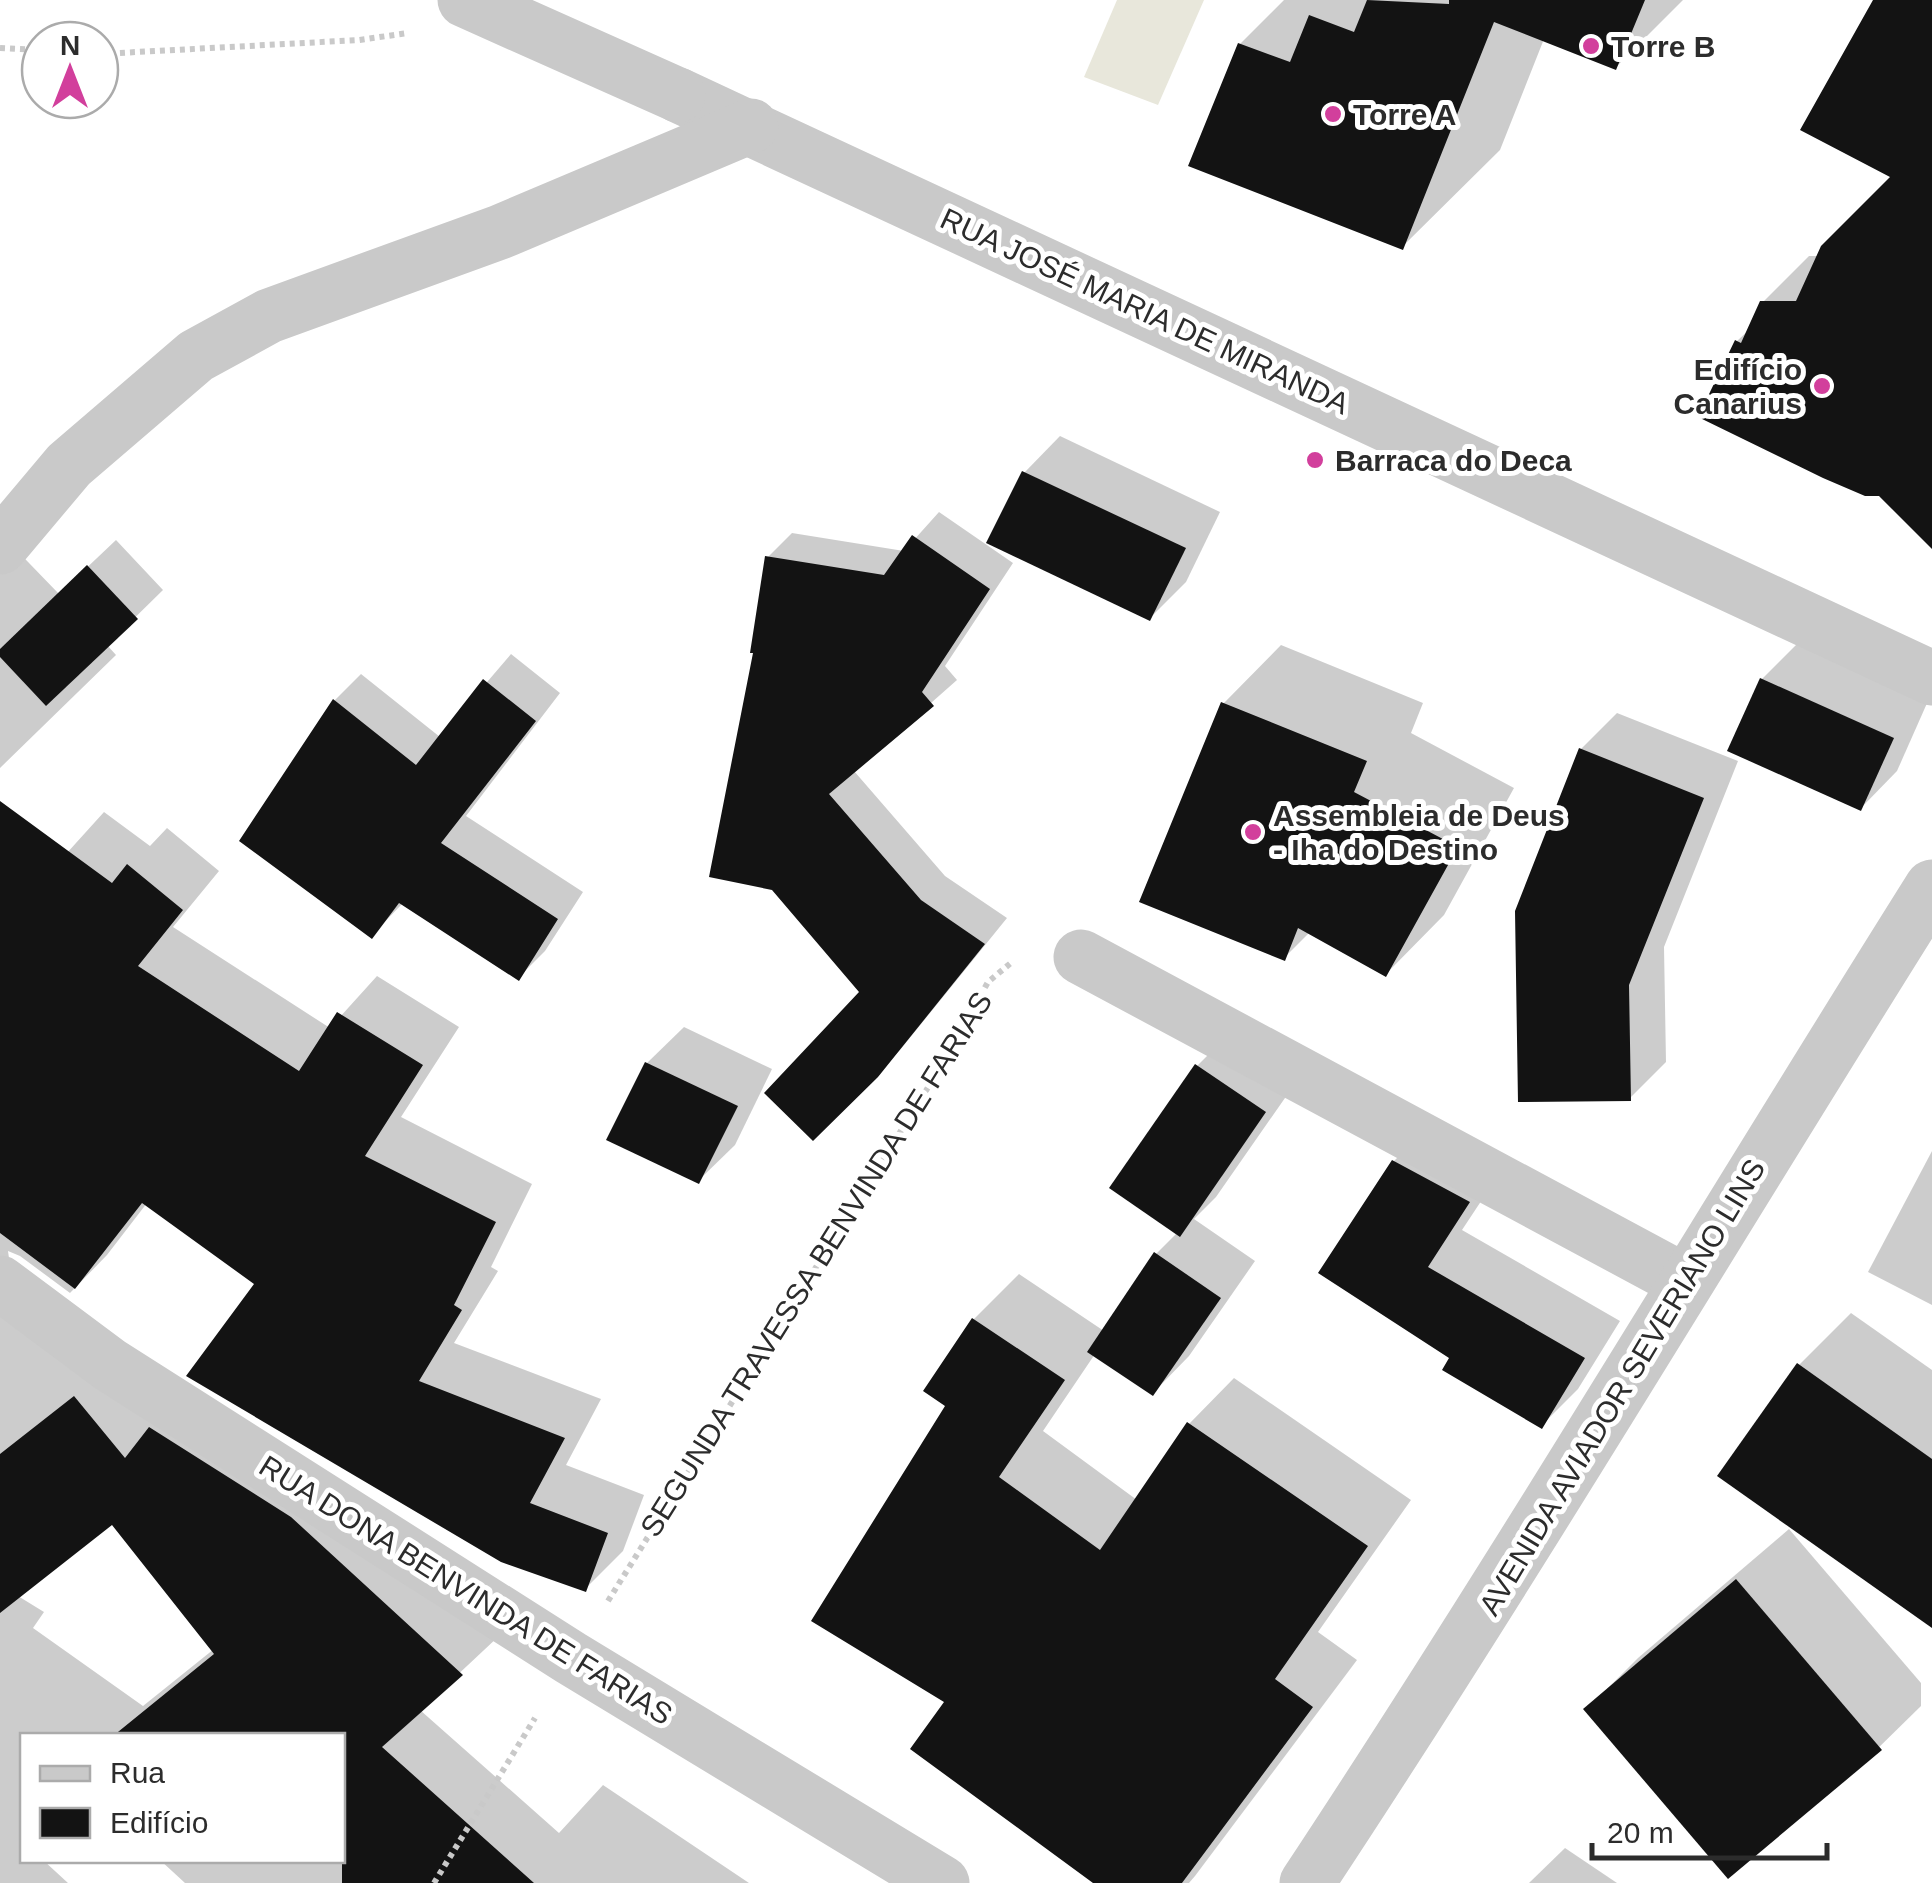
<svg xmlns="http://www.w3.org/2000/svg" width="1932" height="1883" font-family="Helvetica,sans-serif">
  <rect width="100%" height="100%" fill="#fff"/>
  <path fill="#e8e7db" d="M1117,0H1204L1158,105L1084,77Z"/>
  <g fill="#0003" fill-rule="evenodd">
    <path d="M1284,0H1683L1616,67L1544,39L1500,150L1402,247L1240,44Z"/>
    <path d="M1876,0H1932V525L1737,341L1752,327L1762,303L1809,256H1819L1894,176Z"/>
    <path d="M1060,436L1220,512L1186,582L1150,618L1024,473Z"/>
    <path d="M939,512L1013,563L945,666L957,680L854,771L945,876L1007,918L900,1050L813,1138L863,992L756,651L768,557L792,533L904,551Z"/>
    <path d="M0,533L59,594L116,540L163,590L107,645L116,655L0,768Z"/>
    <path d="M1798,643L1928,701L1897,771L1861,808L1762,679Z"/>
    <path d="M1281,645L1423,703L1411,733L1514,788L1444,915L1386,974L1310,932L1284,958L1223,704Z"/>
    <path d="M511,654L560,693L466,816L583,892L545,951L519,977L403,903L372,935L335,700L361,674L440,737Z"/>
    <path d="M1617,713L1738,761L1664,947L1666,1062L1630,1098L1581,749Z"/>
    <path d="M104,812L150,846L167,828L219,871L173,927L330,1028L377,976L459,1027L401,1117L532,1184L491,1267L498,1271L454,1343L601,1399L566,1465L644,1495L623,1551L585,1589L257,1283L147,1203L107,1255L70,1293L20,1256L8,1251L9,1258L499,1636L420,1710L559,1833L603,1785L749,1883H185L160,1860H342V1736H22V1860H43L68,1883H0V927ZM113,1521L214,1649L143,1706L33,1628L44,1612L18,1596Z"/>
    <path d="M684,1027L772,1069L735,1145L698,1181L610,1139L647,1063Z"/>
    <path d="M1233,1030L1301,1075L1216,1197L1194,1219L1255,1261L1189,1356L1153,1393L1095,1354L1043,1431L1137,1500L1189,1424L1234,1378L1411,1500L1318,1632L1357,1660L1195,1876L1189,1883H1097L948,1702L949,1405L926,1390L974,1319L1019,1274L1104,1331L1156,1254L1178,1232L1197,1066Z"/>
    <path d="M1430,1125L1505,1165L1462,1230L1620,1321L1578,1389L1542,1425L1452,1357L1394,1161Z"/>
    <path d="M1932,1151V1305L1868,1272Z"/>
    <path d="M1851,1313L1932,1370V1597L1799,1365Z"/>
    <path d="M1789,1529L1921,1683V1706L1868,1758L1586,1710L1638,1658Z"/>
    <path d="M1565,1848L1617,1883H1529Z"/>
  </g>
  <g fill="#131313">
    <path d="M1367,0L1449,4V0H1645L1616,70L1494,22L1403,250L1188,166L1238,43L1290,62L1309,15L1354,32Z"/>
    <path d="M1873,0H1932V549L1879,496H1865L1823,478L1698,417L1735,340L1741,343L1760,301H1796L1821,246L1890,177L1800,130Z"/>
    <path d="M1022,471L1186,548L1150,621L986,543Z"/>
    <path d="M912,535L990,589L922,692L934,706L829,794L921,900L985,944L878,1077L813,1141L764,1093L859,992L772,890L709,877L753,653H750L765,556L884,575Z"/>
    <path d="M87,565L138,619L46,706L0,657V649Z"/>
    <path d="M1760,678L1894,738L1861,811L1727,751Z"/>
    <path d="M483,679L536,721L441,843L558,919L519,981L399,903L372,939L239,841L333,699L416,765Z"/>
    <path d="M1221,702L1367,761L1354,792L1458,847L1386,977L1298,928L1285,961L1139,902Z"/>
    <path d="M1579,748L1704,798L1629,985L1631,1101L1518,1102L1515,911Z"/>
    <path d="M0,801L112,883L127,864L183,910L138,966L299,1071L337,1012L423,1065L365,1156L496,1222L454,1305L462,1310L419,1381L565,1438L530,1503L608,1533L586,1592L501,1562L186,1376L254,1284L142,1203L75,1289L0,1233Z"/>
    <path d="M645,1062L738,1106L699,1184L606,1140Z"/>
    <path d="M1195,1064L1266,1112L1180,1237L1109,1188Z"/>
    <path d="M1392,1160L1470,1202L1428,1267L1585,1358L1542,1429L1442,1370L1449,1358L1318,1273Z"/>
    <path d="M1154,1252L1221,1298L1153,1396L1087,1352Z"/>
    <path d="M972,1318L1065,1380L999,1477L1100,1550L1187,1422L1368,1546L1275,1679L1313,1707L1182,1883H1093L910,1749L944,1702L811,1621L945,1406L923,1391Z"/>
    <path d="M1797,1363L1932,1459V1628L1717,1476Z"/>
    <path d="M74,1396L125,1458L149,1427L291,1517L463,1675L382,1747L534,1883H342V1736H113L214,1654L112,1525L0,1613V1454Z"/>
    <path d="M1736,1579L1882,1750L1728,1879L1583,1709Z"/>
  </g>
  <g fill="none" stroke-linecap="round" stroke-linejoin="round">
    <g stroke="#c9c9c9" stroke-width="6" stroke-dasharray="5 5" stroke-linecap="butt">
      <path d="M0,48L40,50"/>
      <path d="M100,54L359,40L408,33"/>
      <path d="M608,1601L937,1073L988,982L1012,962"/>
      <path d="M434,1883L535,1718"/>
    </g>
    <g stroke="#c9c9c9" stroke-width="55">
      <path d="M678,95L1932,678"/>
      <path d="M0,547L69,465L196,356L269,316L500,232L751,126"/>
      <path d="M1081,957L1684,1281"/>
      <path d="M0,1283L110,1365L571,1658L942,1883"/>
      <path d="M1307,1883C1523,1556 1723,1219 1932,887"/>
    </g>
    <path stroke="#c9c9c9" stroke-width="55" d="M465,0L678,95"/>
  </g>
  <g fill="#d23f9c" stroke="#fff" stroke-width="4">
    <circle cx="1591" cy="46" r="10"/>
    <circle cx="1333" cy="114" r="10"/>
    <circle cx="1822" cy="386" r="10"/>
    <circle cx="1315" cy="460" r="10"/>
    <circle cx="1253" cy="832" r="10"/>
  </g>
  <g text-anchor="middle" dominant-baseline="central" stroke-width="10" stroke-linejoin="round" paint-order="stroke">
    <g font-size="30" font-weight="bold" fill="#2c2c2c" stroke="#fff" text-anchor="start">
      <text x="1611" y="46">Torre B</text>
      <text x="1353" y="114">Torre A</text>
      <text x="1802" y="369" text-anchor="end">Edifício<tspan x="1802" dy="34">Canarius</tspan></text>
      <text x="1335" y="460">Barraca do Deca</text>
      <text x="1273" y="815">Assembleia de Deus<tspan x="1273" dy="34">- Iha do Destino</tspan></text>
    </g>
    <g font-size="30" fill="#2c2c2c" stroke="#fff">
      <text transform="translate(1145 311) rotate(25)">RUA JOSÉ MARIA DE MIRANDA</text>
      <text transform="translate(816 1264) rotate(-58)">SEGUNDA TRAVESSA BENVINDA DE FARIAS</text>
      <text transform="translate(1622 1387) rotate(-59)">AVENIDA AVIADOR SEVERIANO LINS</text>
      <text transform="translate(466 1590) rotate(32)">RUA DONA BENVINDA DE FARIAS</text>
    </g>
  </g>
  <rect x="20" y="1733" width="325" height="130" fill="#ffffff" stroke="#ababab" stroke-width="2.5"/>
  <rect x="40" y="1766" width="50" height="15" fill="#c9c9c9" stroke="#ababab" stroke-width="2.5"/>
  <text x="110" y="1783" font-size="30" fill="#2c2c2c">Rua</text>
  <rect x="40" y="1808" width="50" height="30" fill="#131313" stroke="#ababab" stroke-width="2.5"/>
  <text x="110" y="1833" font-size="30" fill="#2c2c2c">Edifício</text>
  <g transform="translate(70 70)"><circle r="48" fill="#ffffff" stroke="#ababab" stroke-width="2.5"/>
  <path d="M0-8L18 38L0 25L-18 38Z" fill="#d23f9c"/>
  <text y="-15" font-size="28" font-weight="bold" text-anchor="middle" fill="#2c2c2c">N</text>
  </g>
  <path d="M1592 1843v15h235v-15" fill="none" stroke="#2c2c2c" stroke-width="5"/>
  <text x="1607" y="1843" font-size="30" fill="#2c2c2c" stroke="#ffffff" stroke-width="8" paint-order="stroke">20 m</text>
</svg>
